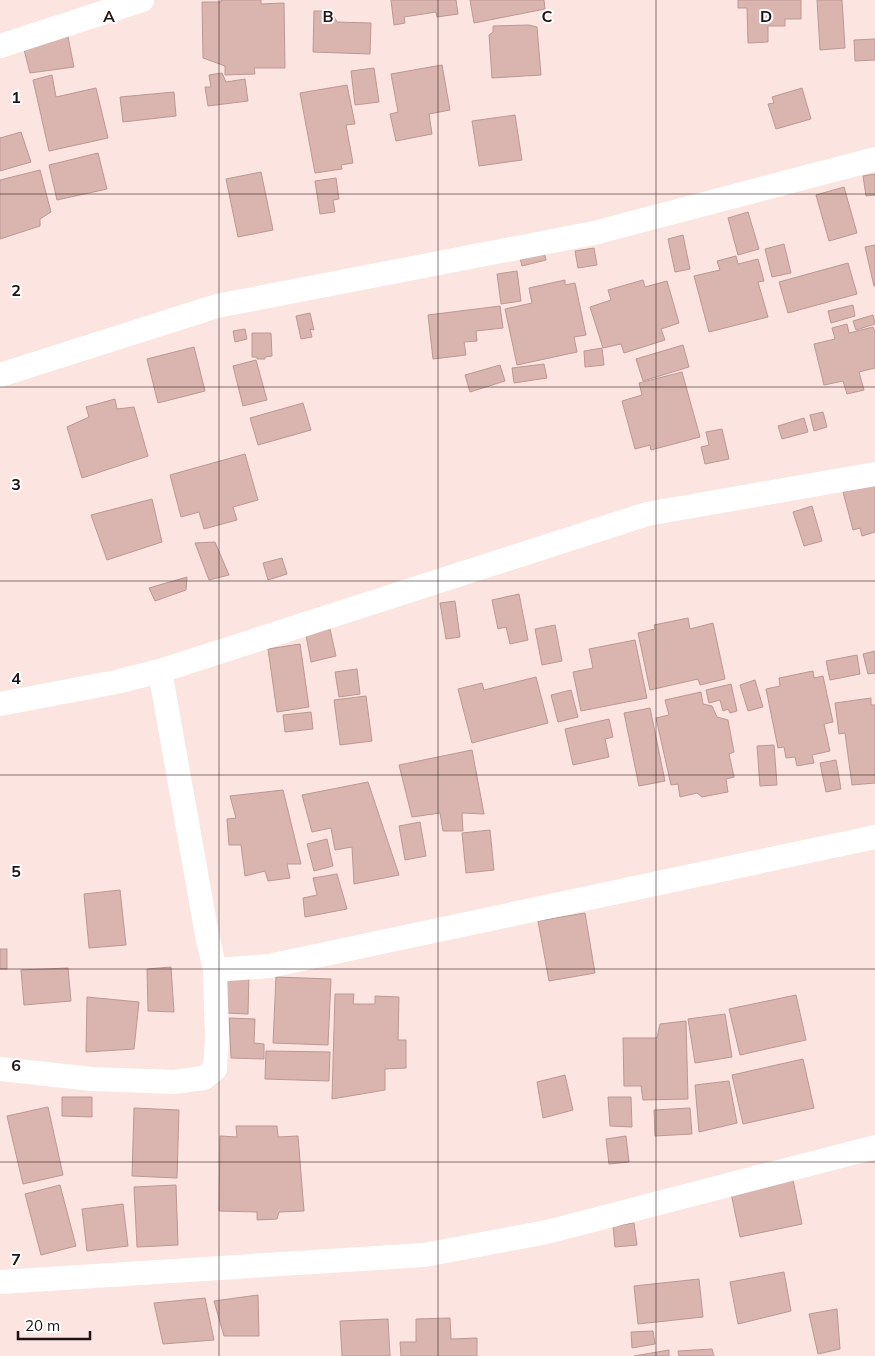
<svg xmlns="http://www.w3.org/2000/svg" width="875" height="1356" font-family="Mulish,sans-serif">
  <rect width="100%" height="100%" fill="#fce4e1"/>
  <g fill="#dab5b0" stroke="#bc9893">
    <path d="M221,0H261V4L284,3L285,68H254L255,74L225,75V66L203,58L202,2H221Z"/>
    <path d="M391,0H456L458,14L437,17L436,12L404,17L405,23L394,25Z"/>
    <path d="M470,0H544L545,9L474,23Z"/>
    <path d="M738,0H801V19H785V26H768V42L748,43L747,8H738Z"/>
    <path d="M817,0H842L845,48L820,50Z"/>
    <path d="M314,11H331L337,22L371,23L370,54L313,52Z"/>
    <path d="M529,25L537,27L541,75L492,78L489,35L493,32V26Z"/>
    <path d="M66,27L74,67L30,73L21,38Z"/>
    <path d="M875,39V60L855,61L854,40Z"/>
    <path d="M442,65L450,110L429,114L432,134L396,141L390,114L398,112L391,74Z"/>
    <path d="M374,68L379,102L355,105L351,71Z"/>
    <path d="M222,73L226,82L245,79L248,101L208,106L205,87H211L209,75Z"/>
    <path d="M52,75L56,97L96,88L108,138L49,151L33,80Z"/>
    <path d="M347,85L355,124L346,125L353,163L341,165L342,169L315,173L300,93Z"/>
    <path d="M802,88L811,119L776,129L768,104L774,103L772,97Z"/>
    <path d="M174,92L176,116L123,122L120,97Z"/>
    <path d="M515,115L522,160L479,166L472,121Z"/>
    <path d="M21,132L31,162L0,171V138Z"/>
    <path d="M98,153L107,189L57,200L49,165Z"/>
    <path d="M40,170L51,212L40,219V226L0,239V180Z"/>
    <path d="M261,172L273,230L238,237L226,179Z"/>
    <path d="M875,174V195L866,196L863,176Z"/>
    <path d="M336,178L339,199L333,200L335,212L320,214L315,181Z"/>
    <path d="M844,187L857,233L829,241L816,195Z"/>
    <path d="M748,212L759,249L738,255L728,218Z"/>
    <path d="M683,235L690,269L675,272L668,239Z"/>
    <path d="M784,244L791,273L772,277L765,249Z"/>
    <path d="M875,245V286H874L865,247Z"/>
    <path d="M543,248L546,260L522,266L519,254Z"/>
    <path d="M594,248L597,265L578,268L575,251Z"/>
    <path d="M736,256L738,264L758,259L764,281L758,282L768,317L709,332L694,276L720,270L717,261Z"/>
    <path d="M848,263L857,294L788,313L779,282Z"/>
    <path d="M517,271L521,301L501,304L497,274Z"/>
    <path d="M565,280V285L575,283L586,335L574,337L577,352L517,365L505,309L532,303L529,288Z"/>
    <path d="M643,280L645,287L667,281L679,323L661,329L665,340L624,353L621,344L603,348L590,307L611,300L608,290Z"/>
    <path d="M853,305L855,316L831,323L828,311Z"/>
    <path d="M500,306L503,328L476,331L477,341L464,342L466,355L433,359L428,315Z"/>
    <path d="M310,313L314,330L310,329L312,337L301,339L296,316Z"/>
    <path d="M873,315L875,324L856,330L853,321Z"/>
    <path d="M847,324L849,333L873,327L875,332V368L859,372L864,390L847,394L843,381L824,385L814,344L835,339L832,328Z"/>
    <path d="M245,329L247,339L235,342L233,331Z"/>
    <path d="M252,333H271L272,356L265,357V359H257V357H252Z"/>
    <path d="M683,345L689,367L643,381L636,359Z"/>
    <path d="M194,347L205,391L158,403L147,359Z"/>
    <path d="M602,348L604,365L585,367L584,351Z"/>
    <path d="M256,360L267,400L243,406L233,366Z"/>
    <path d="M544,364L547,378L514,383L512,368Z"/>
    <path d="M500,365L505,381L470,392L465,375Z"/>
    <path d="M682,372L700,437L651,450L650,445L635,449L622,401L642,395L639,383Z"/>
    <path d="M115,399L117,409L134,407L148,456L82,478L67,427L89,417L86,407Z"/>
    <path d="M303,403L311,430L258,445L250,418Z"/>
    <path d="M823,412L827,427L814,431L810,415Z"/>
    <path d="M804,418L808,432L782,439L778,426Z"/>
    <path d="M722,429L729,459L705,464L701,447L709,445L706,432Z"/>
    <path d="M245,454L258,500L233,507L237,520L204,529L199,512L181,517L170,475Z"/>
    <path d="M875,484V532L862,536L860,528L853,530L843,492Z"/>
    <path d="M152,499L162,542L107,560L91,515Z"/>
    <path d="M812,506L822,541L804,546L793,512Z"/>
    <path d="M215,542L229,575L209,580L195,543Z"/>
    <path d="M282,558L287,574L268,580L263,563Z"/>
    <path d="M187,577L186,590L155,601L149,588Z"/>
    <path d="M519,594L528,640L510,644L506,627L498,629L492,600Z"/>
    <path d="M455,601L460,637L446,639L440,603Z"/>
    <path d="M688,618L690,629L713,623L725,679L700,685L698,679L650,690L638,633L655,629L654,625Z"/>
    <path d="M329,625L336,656L311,662L305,630Z"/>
    <path d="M555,625L562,661L542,665L535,629Z"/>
    <path d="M635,640L647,698L581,711L573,672L593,668L589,649Z"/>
    <path d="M300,644L309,707L277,712L268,649Z"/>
    <path d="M875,651V673L868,674L863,654Z"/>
    <path d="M857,655L860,674L830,680L826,661Z"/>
    <path d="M357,669L360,694L339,697L335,672Z"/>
    <path d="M813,671L814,678L823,676L833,722L824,724L830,751L812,755L814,763L797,766L795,757L786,758L784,747L778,748L766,689L780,686L779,678Z"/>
    <path d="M536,677L548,723L472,743L458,689L482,683L484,690Z"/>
    <path d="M755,680L763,707L748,711L740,685Z"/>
    <path d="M731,684L737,711L730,713L728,709L723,711L720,700L709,703L706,690Z"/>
    <path d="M571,690L578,717L558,722L551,695Z"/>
    <path d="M701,692L703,704L712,706L717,717L728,720L734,752L729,754L734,777L726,779L728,792L702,797L697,793L680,797L678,784L671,785L656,718L669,715L665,700Z"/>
    <path d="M366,696L372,741L340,745L334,700Z"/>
    <path d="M871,698V705H875V783L852,785L845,733L839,734L835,703Z"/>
    <path d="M650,708L665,781L639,786L624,713Z"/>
    <path d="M311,712L313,729L285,732L283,715Z"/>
    <path d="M609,719L613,737L605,739L609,757L573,765L565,729Z"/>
    <path d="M774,745L777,785L760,786L757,746Z"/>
    <path d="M472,750L484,814L462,813L463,831H443L440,813L412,817L399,765Z"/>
    <path d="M836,760L841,789L826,792L820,763Z"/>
    <path d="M368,782L399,875L354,884L352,847L335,850L331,828L312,832L302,795Z"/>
    <path d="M283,790L301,864H287L290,878L268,881L265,871L245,876L241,845H229L227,819L236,818L230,796Z"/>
    <path d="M420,822L426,856L405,860L399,826Z"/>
    <path d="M490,830L494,870L466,873L462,833Z"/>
    <path d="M327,839L333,866L314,871L307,844Z"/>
    <path d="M337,874L347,909L305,917L303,898L317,895L313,878Z"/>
    <path d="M120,890L126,945L89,948L84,894Z"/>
    <path d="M585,913L595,973L549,981L538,921Z"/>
    <rect x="0" y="949" width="7" height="20"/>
    <path d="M171,967L174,1012L148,1011L147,969Z"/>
    <path d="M68,968L71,1001L24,1005L21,970Z"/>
    <path d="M225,975H249L248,1014L225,1013Z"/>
    <path d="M276,977L331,979L328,1045L273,1043Z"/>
    <path d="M335,994H354L353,1004H375V996L399,997L398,1040H406V1068L385,1069V1090L332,1099Z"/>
    <path d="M796,995L806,1040L740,1055L729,1009Z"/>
    <path d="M87,997L139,1002L134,1049L86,1052Z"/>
    <path d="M725,1014L732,1057L695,1063L688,1019Z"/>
    <path d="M229,1018L255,1019L254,1043L264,1044V1059L231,1058Z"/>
    <path d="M686,1021L688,1099L643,1100L641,1086H624L623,1038H657L660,1024Z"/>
    <path d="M266,1051L330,1052L329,1081L265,1079Z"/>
    <path d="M803,1059L814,1108L743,1124L732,1075Z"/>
    <path d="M565,1075L573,1110L543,1118L537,1082Z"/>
    <path d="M729,1081L737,1123L699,1132L695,1085Z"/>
    <path d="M62,1097H92V1117L62,1116Z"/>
    <path d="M608,1097H631L632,1127L610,1126Z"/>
    <path d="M48,1107L63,1175L23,1184L7,1116Z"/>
    <path d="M134,1108L179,1110L177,1178L132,1176Z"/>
    <path d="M690,1108L692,1134L655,1136L654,1110Z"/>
    <path d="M236,1126H277L278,1137L298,1136L304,1211L279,1212L277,1219L257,1220V1212L219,1211L220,1136L237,1137Z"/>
    <path d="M626,1136L629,1162L609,1164L606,1139Z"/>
    <path d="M793,1180L802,1224L740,1237L731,1193Z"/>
    <path d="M60,1185L76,1246L41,1255L25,1194Z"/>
    <path d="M176,1185L178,1245L137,1247L134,1187Z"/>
    <path d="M123,1204L128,1246L87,1251L82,1209Z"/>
    <path d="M634,1223L637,1245L615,1247L613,1226Z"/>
    <path d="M784,1272L791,1311L738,1324L730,1282Z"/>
    <path d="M699,1279L703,1317L638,1324L634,1286Z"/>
    <path d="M258,1295L259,1336H224L214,1301Z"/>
    <path d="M205,1298L214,1340L163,1344L154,1303Z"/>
    <path d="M837,1309L840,1349L818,1354L809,1314Z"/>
    <path d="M450,1318L451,1339L477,1338V1356H401L400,1342H416V1319Z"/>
    <path d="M388,1319L390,1356H342L340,1321Z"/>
    <path d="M653,1331L655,1344L632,1348L631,1332Z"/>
    <path d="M712,1349L714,1356H679L678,1351Z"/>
    <path d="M669,1350V1356H634Z"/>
  </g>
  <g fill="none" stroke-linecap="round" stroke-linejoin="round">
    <g stroke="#fff" stroke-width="24">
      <path d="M0,46L142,0"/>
      <path d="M0,375L217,306L594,233L875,159"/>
      <path d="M160,671L207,935L215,970L269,966L875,837"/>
      <path d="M0,704L116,682L160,671L647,514L875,474"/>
      <path d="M0,1069L92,1079L174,1082L204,1078L215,1069L217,1038L215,970"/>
      <path d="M0,1282L424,1255L547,1232L875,1147"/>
    </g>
  </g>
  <path fill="none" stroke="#201311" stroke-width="1" stroke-opacity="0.55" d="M219,0V1356M438,0V1356M656,0V1356M0,194H875M0,387H875M0,581H875M0,775H875M0,969H875M0,1162H875"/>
  <g font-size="16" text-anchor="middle" font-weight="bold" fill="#201311" stroke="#fff" stroke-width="4" stroke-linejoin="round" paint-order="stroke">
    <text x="109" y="22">A</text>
    <text x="328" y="22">B</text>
    <text x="547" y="22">C</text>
    <text x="766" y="22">D</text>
    <text x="16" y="103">1</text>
    <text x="16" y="296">2</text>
    <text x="16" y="490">3</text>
    <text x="16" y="684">4</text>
    <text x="16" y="877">5</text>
    <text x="16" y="1071">6</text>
    <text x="16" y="1265">7</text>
  </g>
  <path d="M18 1331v8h72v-8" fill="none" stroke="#201311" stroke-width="2.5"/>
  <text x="25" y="1331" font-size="15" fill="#201311" stroke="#ffffff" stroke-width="4" paint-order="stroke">20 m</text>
</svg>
